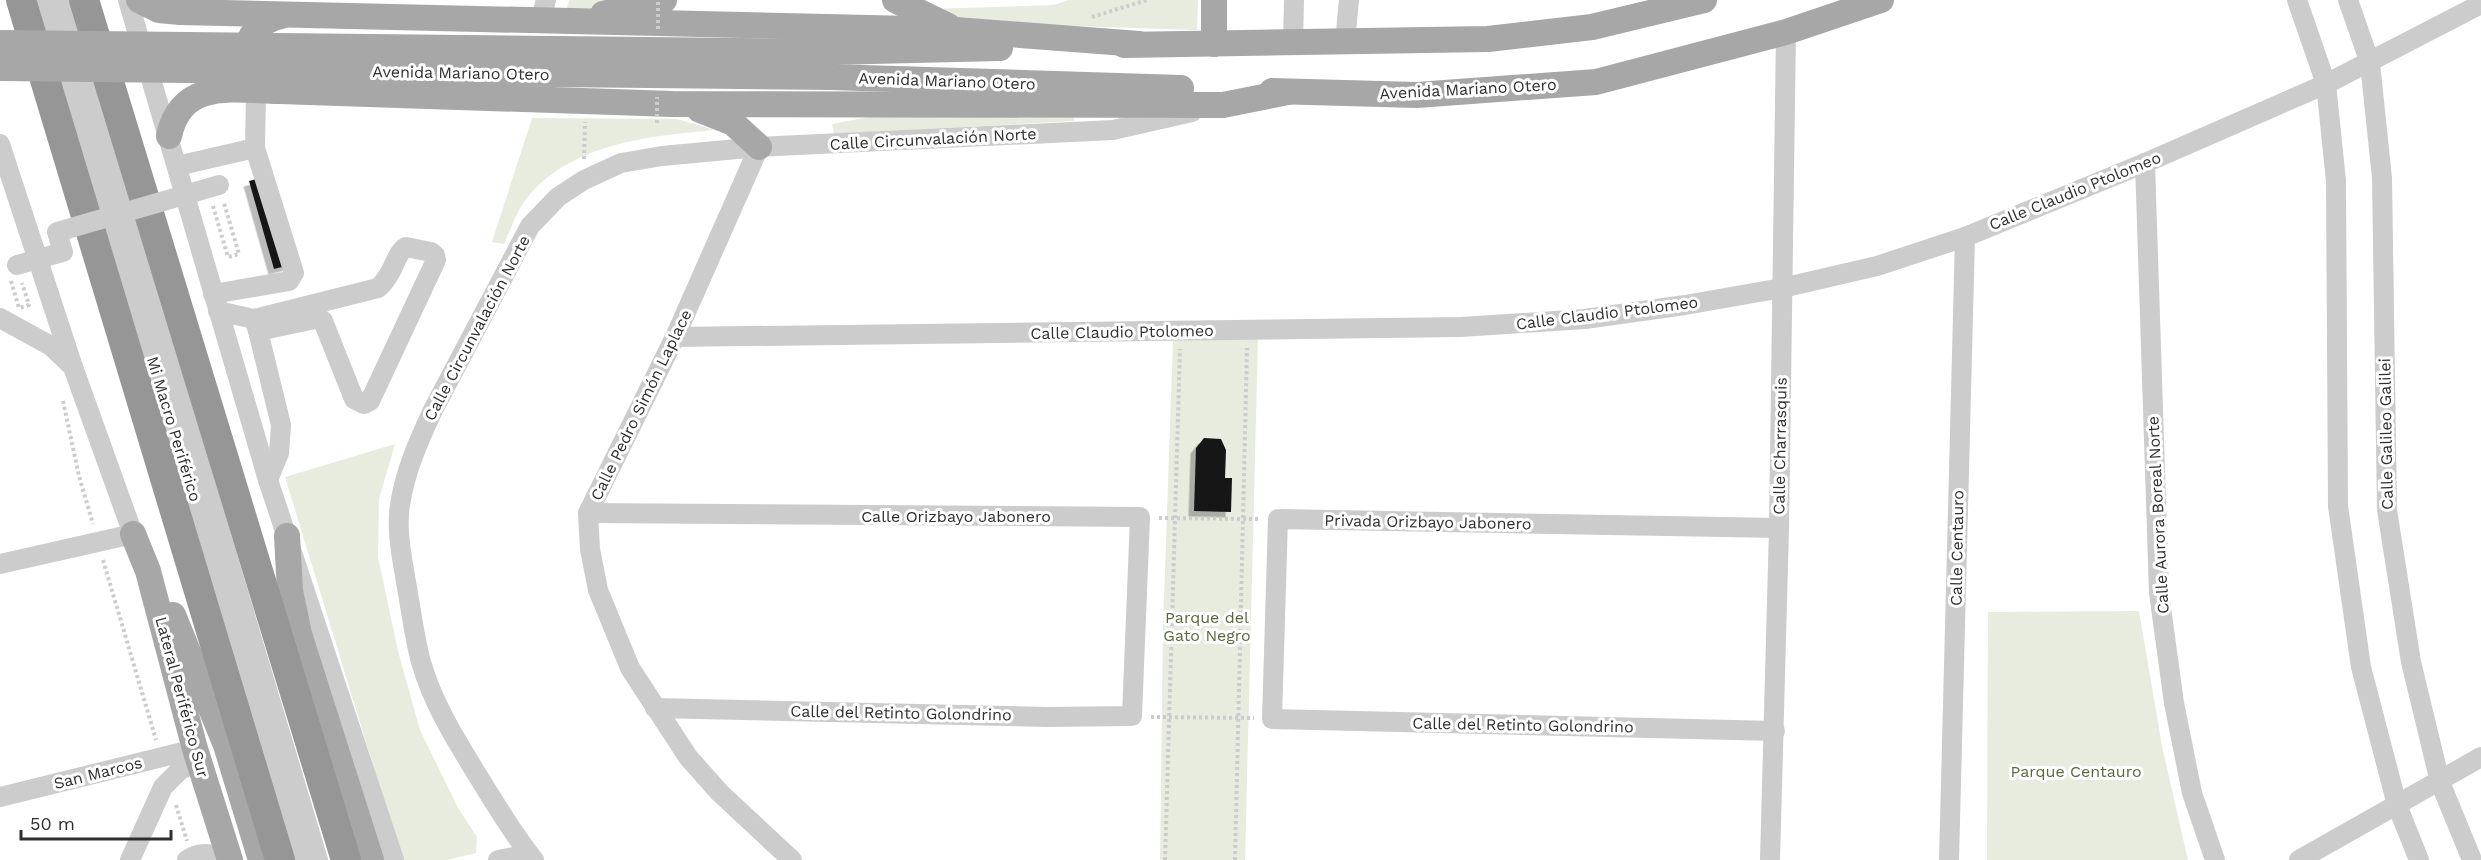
<svg xmlns="http://www.w3.org/2000/svg" width="2481" height="860" font-family="'Work Sans',sans-serif">
  <defs>
    <filter id="shadow"><feDropShadow dx="-5.5" dy="5.5" stdDeviation="0" flood-color="#0004"/></filter>
  </defs>
  <rect width="100%" height="100%" fill="#fff"/>
  <g fill="#e7ecde">
    <path d="M569,0H634L566,12Z"/>
    <path d="M1069,0H1198L1197,30L950,22L930,9L1053,5Z"/>
    <path d="M1074,116V121L834,134L832,124L869,117Z"/>
    <path d="M532,118L677,119L715,130C650,136 571,143 527,198C517,210 511,229 504,244L492,242Z"/>
    <path d="M1258,338L1245,860H1160L1163,627L1173,341Z"/>
    <path d="M395,444L379,499L378,557L398,651L420,730L458,808L477,837L476,853L447,860H402L285,477Z"/>
    <path d="M2139,611L2162,746L2188,860H1987L1988,612Z"/>
  </g>
  <g fill="#161616" filter="url(#shadow)">
    <path d="M272,175L298,263L274,269L249,181Z"/>
    <path d="M1204,438L1221,439L1226,450L1225,478H1232L1231,512L1194,511L1196,448Z"/>
  </g>
  <g fill="none" stroke-linecap="round" stroke-linejoin="round">
    <g stroke="#ccc" stroke-width="4" stroke-dasharray="3 3" stroke-linecap="butt">
      <path d="M1092,17L1147,0"/>
      <path d="M584,159L585,122"/>
      <path d="M213,206L228,257L239,254L224,203"/>
      <path d="M11,281L19,308L29,305L22,283"/>
      <path d="M63,401L79,476L93,524"/>
      <path d="M1159,518L1259,519"/>
      <path d="M103,560L156,740"/>
      <path d="M1151,717L1254,718"/>
      <path d="M176,805L187,841"/>
      <path d="M1165,860L1180,349"/>
      <path d="M1235,860L1247,348"/>
    </g>
    <g stroke="#ccc" stroke-width="20">
      <path d="M41,0L76,103L303,860"/>
      <path d="M61,0L318,860"/>
      <path d="M128,0L268,480L394,860"/>
      <path d="M2297,0L2326,84L2336,181L2338,506L2361,667L2397,805L2419,860"/>
      <path d="M2348,0L2370,63L2382,178L2387,510L2411,662L2440,782L2472,860"/>
      <path d="M540,22L546,0"/>
      <path d="M1345,42L1349,0"/>
      <path d="M1293,43L1294,0"/>
      <path d="M0,144L73,367L133,534L0,564"/>
      <path d="M759,147L675,337L588,513L590,549L598,590L630,668L688,757L720,793L792,860"/>
      <path d="M2145,163L2159,593L2174,703L2192,793L2215,860"/>
      <path d="M177,166L255,148"/>
      <path d="M213,294L289,281L294,273L255,148L256,91"/>
      <path d="M218,311L254,319L258,331L281,425L279,453L268,480"/>
      <path d="M0,318L51,346L73,367"/>
      <path d="M254,319L378,288C394,275 395,253 406,247L431,252L435,255L436,260L370,401L364,404L354,399L323,321L320,318L258,331"/>
      <path d="M675,337L1461,327L1585,319L1685,305L1782,288L1877,266L1965,237L2145,163L2326,84L2481,4"/>
      <path d="M588,513L1140,517L1132,716L1047,717L655,708"/>
      <path d="M1775,731L1272,719L1278,519L1779,528"/>
      <path d="M0,797L195,749"/>
      <path d="M130,860L163,787L180,770L198,761"/>
      <path d="M187,860C201,850 212,854 227,860"/>
      <path d="M498,860L529,854"/>
      <path d="M534,860C513,834 496,805 478,776C456,740 433,704 421,662C414,636 411,609 406,582C402,557 396,530 400,505C405,471 419,440 433,410L530,226L558,197L584,180L621,163L662,156L759,147L1113,130L1192,112"/>
      <path d="M1770,860L1779,528L1786,32"/>
      <path d="M1949,860L1965,237"/>
      <path d="M2299,860L2481,757"/>
    </g>
    <g stroke="#a7a7a7" stroke-width="26">
      <path d="M139,0L159,10L180,12L956,30L1139,44"/>
      <path d="M895,0L948,26"/>
      <path d="M603,14L664,0"/>
      <path d="M281,16C236,26 236,79 279,91L673,104L1223,105L1288,92"/>
      <path d="M1214,44V0"/>
      <path d="M1124,45L1488,39L1592,27L1704,0"/>
      <path d="M829,52L1000,48"/>
      <path d="M831,77L1181,88"/>
      <path d="M1272,91L1417,95L1596,82L1786,32L1881,0"/>
      <path d="M700,110L733,123L759,147"/>
      <path d="M169,136C181,79 233,90 278,91"/>
      <path d="M133,534L148,571L195,749L230,860"/>
      <path d="M287,536L290,591L299,634L371,860"/>
      <path d="M173,615L226,745L261,860"/>
    </g>
    <g stroke="#969696" stroke-width="30">
      <path d="M21,0L280,860"/>
      <path d="M84,0L346,860"/>
    </g>
    <g stroke="#ccc" stroke-width="4" stroke-dasharray="3 3" stroke-linecap="butt">
      <path d="M658,29V0"/>
      <path d="M657,123V97"/>
    </g>
    <path stroke="#ccc" stroke-width="20" d="M17,265L63,252L57,232L219,185"/>
    <g stroke="#a7a7a7" stroke-width="26">
      <path d="M0,43L829,52"/>
      <path d="M0,68L831,77"/>
    </g>
  </g>
  <g text-anchor="middle" dominant-baseline="central" stroke-width="6" stroke-linejoin="round" paint-order="stroke">
    <g font-size="16" fill="#2f2f2f" stroke="#fff">
      <text transform="translate(461 73) rotate(1)">Avenida Mariano Otero</text>
      <text transform="translate(947 81) rotate(2)">Avenida Mariano Otero</text>
      <text transform="translate(1468 89) rotate(-3)">Avenida Mariano Otero</text>
      <text transform="translate(933 139) rotate(-3)">Calle Circunvalación Norte</text>
      <text transform="translate(2075 191) rotate(-22)">Calle Claudio Ptolomeo</text>
      <text transform="translate(1607 313) rotate(-7)">Calle Claudio Ptolomeo</text>
      <text transform="translate(477 328) rotate(-62)">Calle Circunvalación Norte</text>
      <text transform="translate(1122 332) rotate(-1)">Calle Claudio Ptolomeo</text>
      <text transform="translate(641 405) rotate(-64)">Calle Pedro Simón Laplace</text>
      <text transform="translate(174 429) rotate(73)">Mi Macro Periférico</text>
      <text transform="translate(2386 434) rotate(-91)">Calle Galileo Galilei</text>
      <text transform="translate(1780 446) rotate(-89)">Calle Charrasquis</text>
      <text transform="translate(2158 515) rotate(-93)">Calle Aurora Boreal Norte</text>
      <text x="956" y="516">Calle Orizbayo Jabonero</text>
      <text transform="translate(1428 522) rotate(1)">Privada Orizbayo Jabonero</text>
      <text transform="translate(1957 548) rotate(-89)">Calle Centauro</text>
      <text transform="translate(182 697) rotate(75)">Lateral Periférico Sur</text>
      <text transform="translate(901 713) rotate(1)">Calle del Retinto Golondrino</text>
      <text transform="translate(1523 725) rotate(1)">Calle del Retinto Golondrino</text>
      <text transform="translate(98 773) rotate(-14)">San Marcos</text>
    </g>
    <g font-size="16" fill="#576a3e" stroke="#fff">
      <text x="1207" y="617">Parque del<tspan x="1207" dy="18">Gato Negro</tspan></text>
      <text x="2076" y="771">Parque Centauro</text>
    </g>
  </g>
  <path d="M21 830v9h150v-9" fill="none" stroke="#2f2f2f" stroke-width="3"/>
  <text x="30" y="830" font-size="18" fill="#2f2f2f" stroke="#ffffff" stroke-width="4.5" paint-order="stroke">50 m</text>
</svg>
